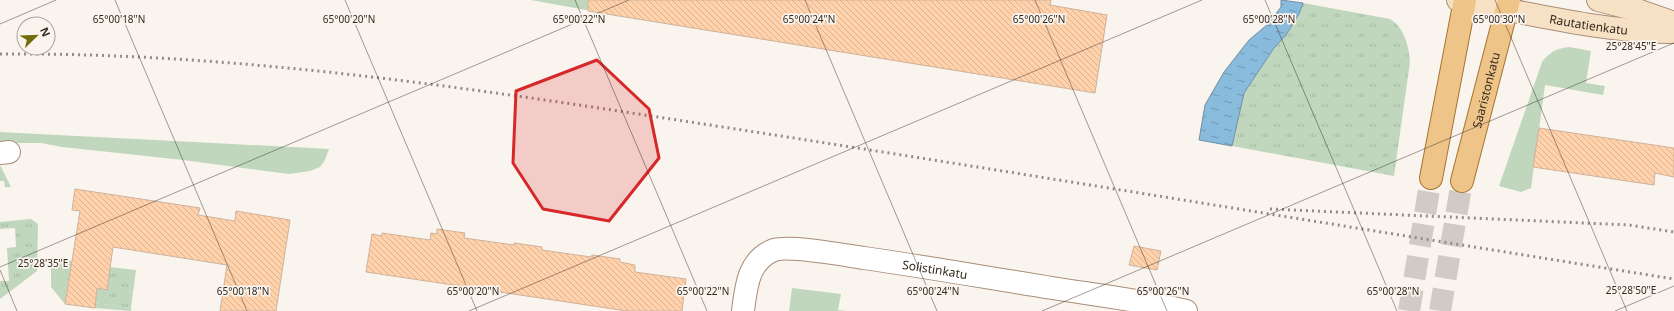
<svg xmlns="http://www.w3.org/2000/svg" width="1674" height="311" font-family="'Noto Sans',sans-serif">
  <defs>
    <pattern id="park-tufts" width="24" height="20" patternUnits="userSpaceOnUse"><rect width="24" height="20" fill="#c0d7bd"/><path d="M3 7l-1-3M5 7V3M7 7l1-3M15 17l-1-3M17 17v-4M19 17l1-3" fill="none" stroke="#a5b9a2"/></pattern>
    <pattern id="water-ripples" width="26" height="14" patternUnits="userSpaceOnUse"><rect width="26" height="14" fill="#89bbdc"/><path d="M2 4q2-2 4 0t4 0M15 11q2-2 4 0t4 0" fill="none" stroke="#7198b2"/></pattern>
    <pattern id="building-back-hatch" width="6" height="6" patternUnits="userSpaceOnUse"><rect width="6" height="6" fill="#ffd2ac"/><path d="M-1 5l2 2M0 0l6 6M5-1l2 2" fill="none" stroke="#dbb494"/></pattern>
  </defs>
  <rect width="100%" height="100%" fill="#faf4ef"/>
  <g fill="#c0d7bd">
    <path d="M531,0H599L597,12Z"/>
    <path d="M1569,47L1591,51L1586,83L1605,86L1603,95L1545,85L1531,188L1521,192L1499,186L1542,62C1550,52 1555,49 1569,47Z"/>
    <path d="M0,132L329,149L325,160L320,167L310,171L289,174L183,160L62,147L41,143H0Z"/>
    <path d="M0,165L11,187H5L4,181H0Z"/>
    <path d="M55,258L72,261L65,304L51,287V261Z"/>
    <path d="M110,267L136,270L133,293L127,292L109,272Z"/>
    <path d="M792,288L841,294L838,310L847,311H789Z"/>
    <path d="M95,303L131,308V311L95,308Z"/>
  </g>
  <g fill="url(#park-tufts)">
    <path d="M1303,3L1390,19C1404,27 1409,46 1410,62L1394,176L1232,146L1244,93L1274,48L1286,35L1299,14Z"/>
    <path d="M31,219L38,224L37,271L0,299V281H9L7,248L16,247L15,228L0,229V222Z"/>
    <path d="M109,272L130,275L127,292L133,293L131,308L95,303L97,288L106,290Z"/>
  </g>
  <path fill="url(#water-ripples)" stroke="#6f8fa3" d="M1281,0L1303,3L1299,14L1286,35L1274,48L1244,93L1232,146L1199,140L1205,105L1224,72L1249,40L1268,24L1281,7Z"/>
  <g fill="url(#building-back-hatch)" stroke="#cfb29a">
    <path d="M588,0H1051L1050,5L1107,15L1095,93L588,11Z"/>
    <path d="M1539,128L1674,148V177L1655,173L1654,185L1533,167Z"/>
    <path d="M75,189L200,208L198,215L235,221L236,211L290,220L276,311H220L227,265L113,247L107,290L97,288L95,308L65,304L80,211L72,210Z"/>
    <path d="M437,229L465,233L464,238L514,245V243L542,247V250L591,257L592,255L620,259V262L635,265V272L686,279L682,311H627L366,272L372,234L382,236V233L430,240L431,233L437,234Z"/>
    <path d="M1134,246L1161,251L1157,270L1129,265Z"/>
  </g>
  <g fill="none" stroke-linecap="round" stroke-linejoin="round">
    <g stroke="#d2cbc5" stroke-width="22" stroke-dasharray="22 11" stroke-linecap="butt">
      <path d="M1409,311L1431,178"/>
      <path d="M1440,311L1462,181"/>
    </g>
    <g stroke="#a98d76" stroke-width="24">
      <g id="street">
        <path d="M0,153L9,152"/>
        <path id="s1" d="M743,311C746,287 748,260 774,250C790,245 844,255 864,258C927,267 989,278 1052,288C1096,295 1142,300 1186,311"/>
      </g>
    </g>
    <g stroke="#a98d76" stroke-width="24">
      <g id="secondary">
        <path id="s2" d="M1458,0C1528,13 1602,32 1674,32"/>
        <path d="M1598,0L1637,10L1674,23"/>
      </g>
    </g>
    <g stroke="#a77330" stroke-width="24">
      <g id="primary">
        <path d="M1431,178L1465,0"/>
        <path id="s3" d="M1462,181L1509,0"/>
      </g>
    </g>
    <use href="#street" stroke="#fff" stroke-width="22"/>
    <use href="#secondary" stroke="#f7e1c4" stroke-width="22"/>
    <use href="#primary" stroke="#efc489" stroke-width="22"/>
    <g stroke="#948c84" stroke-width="3" stroke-dasharray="2 4" stroke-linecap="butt">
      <path d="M0,54C258,52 514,95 768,134C1070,181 1372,231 1674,279"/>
      <path d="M1270,209L1629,225L1674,232"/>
    </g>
  </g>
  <path fill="#d62828" fill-opacity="0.2" stroke="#d62828" stroke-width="3" stroke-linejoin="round" d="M597,60L649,109L659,158L609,221L543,209L513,163L516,91Z"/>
  <path fill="none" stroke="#33281e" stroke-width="1" stroke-opacity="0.45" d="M115,0L247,311M345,0L477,311M575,0L707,311M805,0L937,311M1035,0L1167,311M1265,0L1397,311M1495,0L1627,311M0,24L56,0M0,267L629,0M0,270L17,311M469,311L1202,0M1042,311L1674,43M1615,311L1674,286"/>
  <g text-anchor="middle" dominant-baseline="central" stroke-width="3.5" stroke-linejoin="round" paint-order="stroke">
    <g font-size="12" fill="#33281e" stroke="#faf4ef">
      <text stroke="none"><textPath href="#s2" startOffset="133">Rautatienkatu</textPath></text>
      <text stroke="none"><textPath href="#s3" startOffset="94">Saaristonkatu</textPath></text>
      <text stroke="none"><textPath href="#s1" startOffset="235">Solistinkatu</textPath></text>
    </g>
  </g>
  <g font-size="10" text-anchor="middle" fill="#33281e" stroke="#faf4ef" stroke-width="3.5" stroke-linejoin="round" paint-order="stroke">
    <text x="119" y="23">65°00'18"N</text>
    <text x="349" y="23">65°00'20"N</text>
    <text x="809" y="23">65°00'24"N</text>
    <text x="1269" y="23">65°00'28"N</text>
    <text x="1499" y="23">65°00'30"N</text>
    <text x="579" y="23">65°00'22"N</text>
    <text x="1039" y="23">65°00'26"N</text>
    <text x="1631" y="50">25°28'45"E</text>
    <text x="43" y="267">25°28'35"E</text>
    <text x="1631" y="294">25°28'50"E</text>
    <text x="243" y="295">65°00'18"N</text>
    <text x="473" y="295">65°00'20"N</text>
    <text x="703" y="295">65°00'22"N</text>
    <text x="933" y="295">65°00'24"N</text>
    <text x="1163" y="295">65°00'26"N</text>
    <text x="1393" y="295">65°00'28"N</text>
  </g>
  <g transform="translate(36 36) rotate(67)"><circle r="19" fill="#faf4ef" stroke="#aaa29b"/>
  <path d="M0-3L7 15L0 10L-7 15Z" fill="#726d0a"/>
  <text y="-6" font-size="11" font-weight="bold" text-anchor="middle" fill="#33281e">N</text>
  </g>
</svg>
